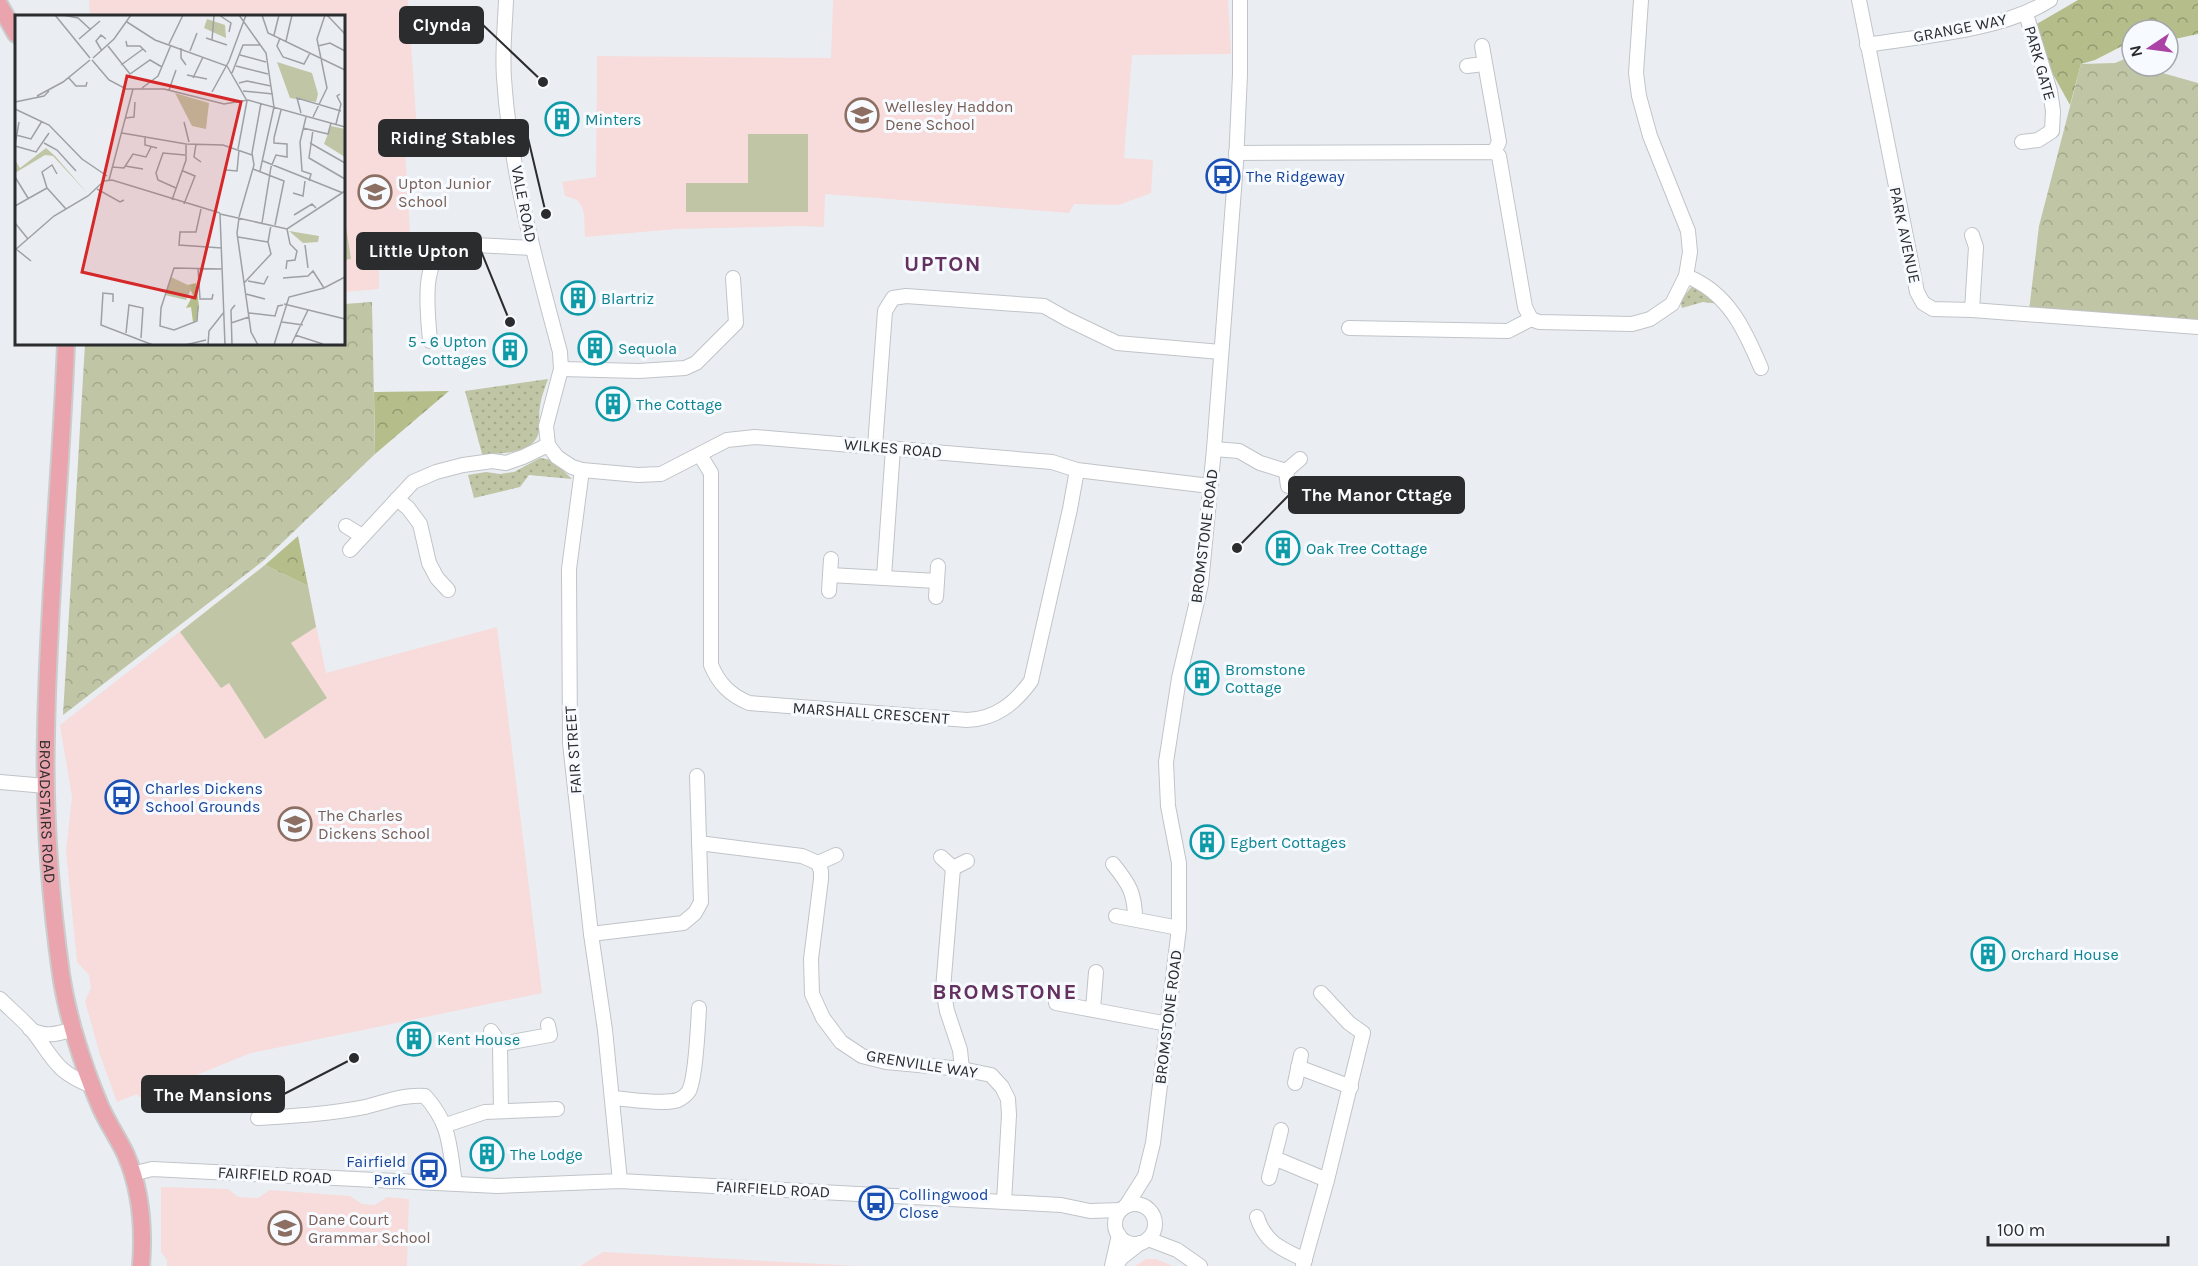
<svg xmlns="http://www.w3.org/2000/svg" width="2198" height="1266" font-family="Karla,sans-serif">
  <defs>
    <pattern id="grass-dots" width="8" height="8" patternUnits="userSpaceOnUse" patternTransform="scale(1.5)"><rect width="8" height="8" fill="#bfc5a5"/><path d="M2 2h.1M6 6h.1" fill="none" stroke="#a4a98e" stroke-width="1.8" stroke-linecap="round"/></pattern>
    <pattern id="forest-crowns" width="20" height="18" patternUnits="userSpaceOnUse" patternTransform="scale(1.5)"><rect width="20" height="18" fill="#b5bd8a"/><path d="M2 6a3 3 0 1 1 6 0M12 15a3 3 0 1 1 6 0" fill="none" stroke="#939a71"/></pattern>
    <pattern id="park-crowns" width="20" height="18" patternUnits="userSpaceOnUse" patternTransform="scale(1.5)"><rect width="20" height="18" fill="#bfc5a5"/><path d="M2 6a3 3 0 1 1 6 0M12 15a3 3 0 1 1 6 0" fill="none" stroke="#a4a98e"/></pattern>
  </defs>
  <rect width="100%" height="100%" fill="#eaeef2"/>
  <g fill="#f7dcdb">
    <path d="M89,0H408L417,131L404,132L411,252L379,254V289L344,292V16H90Z"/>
    <path d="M833,0H1228L1231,54L1132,55L1124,158L1153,160L1151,193L1119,205L1074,204L1069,213L825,194L824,227L801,226L677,229L585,237L584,214L582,207L577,200L565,196L562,182L596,177L597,56L831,58Z"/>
    <path d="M265,565L308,586L326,673L497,627L542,993L251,1053L140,1098L137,1094L117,1102L100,1055L85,1001L91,988L89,975L77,962L66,851L72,797L60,725Z"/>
    <path d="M161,1187L228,1189L238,1197L258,1198L270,1190L350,1196L362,1204L375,1205L387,1197L409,1199L407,1266H167V1260L161,1252Z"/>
    <path d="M603,1252L859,1266H580Z"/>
    <path d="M1146,1259H1156L1173,1266H1135Z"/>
  </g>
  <g fill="url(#grass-dots)">
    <path d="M1693,285L1720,304L1703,302L1682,308L1680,301Z"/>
    <path d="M548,379C545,388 541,397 540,407C538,416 541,427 538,435C532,454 497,454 482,454L465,391Z"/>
    <path d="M540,458L552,460L572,479L529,475L520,487L474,498L468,475L486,472L500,474L514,472Z"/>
  </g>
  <g fill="url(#forest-crowns)">
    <path d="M2078,0H2198V34L2170,40L2168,30H2132V41L2095,60L2081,64L2070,105L2050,69L2035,25Z"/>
    <path d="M449,391L375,454L374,392Z"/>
    <path d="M298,536L308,586L265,565Z"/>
  </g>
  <g fill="url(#park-crowns)">
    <path d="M2132,56V66H2160L2159,72L2198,83V323L2029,311L2039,226L2081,64L2115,63Z"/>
    <path d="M372,302L375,454L263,561L63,715L85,344H344V304Z"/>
  </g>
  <g fill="#bfc5a5">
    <path d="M748,134H808V212H686V183H748Z"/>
    <path d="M344,214L351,259L344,260Z"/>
    <path d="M265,565L308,586L316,627L291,643L327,698L265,739L229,683L221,688L180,632Z"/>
  </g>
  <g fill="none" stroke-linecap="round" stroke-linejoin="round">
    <g stroke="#c0c4c8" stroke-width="16">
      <g id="minor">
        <path d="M506,0C505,26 502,52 504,78C510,171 536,262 560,352L561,369L546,426L548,445L557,457L572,467L582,470L638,475L661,474L727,440L755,437L1052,462L1077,470L1210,486"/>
        <path d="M1859,0L1917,292L1923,303L1933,309L1972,310L2198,327"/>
        <path d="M1867,45C1922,36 2004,30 2050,0"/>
        <path d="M1482,46L1499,142L1494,152"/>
        <path d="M1467,66L1484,64"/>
        <path d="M2022,142L2038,140L2052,131L2053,111L2050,91L2026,14"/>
        <path d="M1236,153L1494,152L1499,156L1525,307L1531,319L1539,322L1632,324L1650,319L1672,304L1686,276L1690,252L1688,231L1650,136L1639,96L1636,73L1641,0"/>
        <path d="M1972,235L1976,247L1972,310"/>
        <path d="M1686,276C1728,292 1745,330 1761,368"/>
        <path d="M1349,328L1508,331L1531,319"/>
        <path d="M430,341C428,312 418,253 455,244L532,248"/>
        <path d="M561,369L639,371L685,368L696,363L736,323L733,278"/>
        <path d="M875,446L885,311L893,298L906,296L1044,306L1067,319L1117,343L1221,352"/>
        <path d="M1214,449L1239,451L1260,463L1286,471"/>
        <path d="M700,455L711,473V665C719,684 730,695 749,703L967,720C996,719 1015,703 1031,681L1070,509L1077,470"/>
        <path d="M582,470L569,569L570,743L591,934L605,1030L620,1181"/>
        <path d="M1288,486L1286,471L1300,459"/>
        <path d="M397,499L408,508L420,524L429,563L437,578L448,590"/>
        <path d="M346,526L362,536"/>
        <path d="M350,550L413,482L436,472L463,465L492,461L506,463L523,457L548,445"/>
        <path d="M830,575L937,581"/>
        <path d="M884,577L893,448"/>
        <path d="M829,591L831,559"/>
        <path d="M936,597L938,566"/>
        <path d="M0,782L46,786"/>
        <path d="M699,843L802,856L818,863L821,871V879L811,959L812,994L823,1018L841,1042L862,1056L886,1062L962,1069L991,1075L1002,1087L1008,1099L1009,1115L1004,1202"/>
        <path d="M941,857L953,868L967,861"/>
        <path d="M818,863L836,855"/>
        <path d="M1113,864C1129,884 1135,893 1135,919"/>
        <path d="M953,868L943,989L947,1011L960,1050L962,1069"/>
        <path d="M1116,916L1179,928"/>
        <path d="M591,934L683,923L695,913L701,902L697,776"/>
        <path d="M0,999C10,1009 22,1019 31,1029C54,1058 54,1071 92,1086"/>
        <path d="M1056,1003L1168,1024"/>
        <path d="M1093,1009L1096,972"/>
        <path d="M30,1029C46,1038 57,1034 74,1029"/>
        <path d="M491,1031L500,1044L501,1111"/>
        <path d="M500,1044L550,1035L548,1025"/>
        <path d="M1298,1067L1351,1087"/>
        <path d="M1295,1083L1301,1055"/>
        <path d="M612,1098C630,1099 662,1105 678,1100C682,1098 686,1096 689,1091C696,1077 698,1026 699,1008"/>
        <path d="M258,1118C294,1116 330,1114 365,1107C385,1102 404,1094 425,1096C451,1125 449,1146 455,1183"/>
        <path d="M446,1125L485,1112L557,1109"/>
        <path d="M1274,1158L1327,1180"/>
        <path d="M132,1174L152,1169L497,1186L620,1181L1061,1205L1090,1211L1121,1210"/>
        <path d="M1269,1178L1281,1130"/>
        <circle cx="1135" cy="1224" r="20"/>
        <path d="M1126,1206L1145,1176L1153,1143L1179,928V863L1168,806L1166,762L1179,678L1201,584L1214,449L1236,163L1240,74V0"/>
        <path d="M1257,1217C1265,1243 1282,1249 1305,1260"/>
        <path d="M1148,1239L1177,1250L1200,1266"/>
        <path d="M1112,1266L1119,1235"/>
        <path d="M1116,1266L1121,1258L1140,1243"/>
        <path d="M1303,1266L1327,1180L1363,1033L1349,1023L1321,993"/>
      </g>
    </g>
    <g stroke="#cccccd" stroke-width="20">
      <g id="major">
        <path d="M0,6L16,34"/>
        <path id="s1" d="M66,344C61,474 48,604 46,734C44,814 50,895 61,974C67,1015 82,1063 98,1101C105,1120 118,1137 126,1155C141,1190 144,1229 141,1266"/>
      </g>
    </g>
    <use href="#minor" stroke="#fff" stroke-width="14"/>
    <use href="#major" stroke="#e9a4ad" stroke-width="16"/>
  </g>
  <defs>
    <g id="school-ring" transform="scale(1.725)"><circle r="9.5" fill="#f7fbff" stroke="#8d6e63" stroke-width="1.5"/><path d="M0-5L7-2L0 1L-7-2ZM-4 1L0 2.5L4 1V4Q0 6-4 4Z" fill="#8d6e63"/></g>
    <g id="building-ring" transform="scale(1.725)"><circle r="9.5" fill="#f7fbff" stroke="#0f9aa8" stroke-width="1.5"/><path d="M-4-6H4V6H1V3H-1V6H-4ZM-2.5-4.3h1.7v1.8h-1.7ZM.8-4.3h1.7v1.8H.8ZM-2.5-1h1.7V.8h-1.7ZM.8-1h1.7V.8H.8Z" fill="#0f9aa8"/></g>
    <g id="bus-ring" transform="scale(1.725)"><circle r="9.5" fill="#f7fbff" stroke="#1a4fb4" stroke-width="1.5"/><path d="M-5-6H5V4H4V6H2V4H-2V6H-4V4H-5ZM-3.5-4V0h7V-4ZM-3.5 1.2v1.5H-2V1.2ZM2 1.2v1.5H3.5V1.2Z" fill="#1a4fb4"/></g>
  </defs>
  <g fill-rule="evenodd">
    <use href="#school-ring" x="862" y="115"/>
    <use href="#building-ring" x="562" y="119"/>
    <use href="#bus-ring" x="1223" y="176"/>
    <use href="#school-ring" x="375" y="192"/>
    <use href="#building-ring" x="578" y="298"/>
    <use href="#building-ring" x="595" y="348"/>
    <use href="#building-ring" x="510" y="350"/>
    <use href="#building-ring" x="613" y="404"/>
    <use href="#building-ring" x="1283" y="548"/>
    <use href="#building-ring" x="1202" y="678"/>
    <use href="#bus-ring" x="122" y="797"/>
    <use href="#school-ring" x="295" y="824"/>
    <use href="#building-ring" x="1207" y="842"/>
    <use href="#building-ring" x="1988" y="954"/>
    <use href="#building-ring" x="414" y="1039"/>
    <use href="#building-ring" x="487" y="1154"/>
    <use href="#bus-ring" x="429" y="1170"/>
    <use href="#bus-ring" x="876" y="1203"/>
    <use href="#school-ring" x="285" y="1228"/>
  </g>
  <g text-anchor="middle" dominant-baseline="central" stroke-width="6" stroke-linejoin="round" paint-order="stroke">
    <g font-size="16" fill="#2b2c2e" stroke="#f7fbff">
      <text transform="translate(1960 28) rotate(-11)">GRANGE WAY</text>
      <text transform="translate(2040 63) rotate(74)">PARK GATE</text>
      <text transform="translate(524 204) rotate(79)">VALE ROAD</text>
      <text transform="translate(1905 235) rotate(78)">PARK AVENUE</text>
      <text transform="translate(893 448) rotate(5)">WILKES ROAD</text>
      <text transform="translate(1204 536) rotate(-83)">BROMSTONE ROAD</text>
      <text transform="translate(871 713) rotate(4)">MARSHALL CRESCENT</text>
      <text transform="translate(573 750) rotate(-94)">FAIR STREET</text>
      <text stroke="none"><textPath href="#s1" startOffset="468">BROADSTAIRS ROAD</textPath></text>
      <text transform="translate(1168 1017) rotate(-83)">BROMSTONE ROAD</text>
      <text transform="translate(922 1064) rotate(9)">GRENVILLE WAY</text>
      <text transform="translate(275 1175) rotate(3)">FAIRFIELD ROAD</text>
      <text transform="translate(773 1189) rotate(3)">FAIRFIELD ROAD</text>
    </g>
    <g font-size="16" fill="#785e54" stroke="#f7fbff" text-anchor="start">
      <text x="885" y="106">Wellesley Haddon<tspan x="885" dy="18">Dene School</tspan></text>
      <text x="398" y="183">Upton Junior<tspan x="398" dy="18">School</tspan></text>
      <text x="318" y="815">The Charles<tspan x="318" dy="18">Dickens School</tspan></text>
      <text x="308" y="1219">Dane Court<tspan x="308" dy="18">Grammar School</tspan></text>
    </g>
    <g font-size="16" fill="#0d838f" stroke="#f7fbff" text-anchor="start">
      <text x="585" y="119">Minters</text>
      <text x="601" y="298">Blartriz</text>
      <text x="487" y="341" text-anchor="end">5 - 6 Upton<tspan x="487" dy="18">Cottages</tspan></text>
      <text x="618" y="348">Sequola</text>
      <text x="636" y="404">The Cottage</text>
      <text x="1306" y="548">Oak Tree Cottage</text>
      <text x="1225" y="669">Bromstone<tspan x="1225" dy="18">Cottage</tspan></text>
      <text x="1230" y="842">Egbert Cottages</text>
      <text x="2011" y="954">Orchard House</text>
      <text x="437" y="1039">Kent House</text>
      <text x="510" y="1154">The Lodge</text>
    </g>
    <g font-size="16" fill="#164399" stroke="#f7fbff" text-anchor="start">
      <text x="1246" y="176">The Ridgeway</text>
      <text x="145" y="788">Charles Dickens<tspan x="145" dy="18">School Grounds</tspan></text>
      <text x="406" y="1161" text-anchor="end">Fairfield<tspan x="406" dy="18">Park</tspan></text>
      <text x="899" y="1194">Collingwood<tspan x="899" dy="18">Close</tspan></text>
    </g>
    <g font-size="22" font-weight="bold" letter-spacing="1.5" fill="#633060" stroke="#f7fbff">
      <text x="943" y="264">UPTON</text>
      <text x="1005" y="992">BROMSTONE</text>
    </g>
  </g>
  <g transform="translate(15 15)">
    <rect width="330" height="330" fill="#eaeef2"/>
    <path d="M181,268L184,291L182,305L178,307L176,292L171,293L178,280L173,270Z" fill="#b5bd8a"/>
    <path d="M192,4L210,10L211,23L189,13ZM262,47L297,58L303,79L301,87L275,83ZM160,78L194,88L191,114L177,111ZM316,111L330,114V142L309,129ZM31,133L40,141L73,179L38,141L30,140L0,158V145L5,153ZM274,216L304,221L303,227L288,228ZM156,262L177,272L171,285L150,280Z" fill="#bfc5a5"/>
    <path fill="none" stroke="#9ea0a4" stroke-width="1.5" d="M40,0L75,43M48,0L63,3L76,15M204,0L216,8L214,17M224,0L251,38L259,92M247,0L253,18L330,55M312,0L330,19M112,7L140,25L212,51L232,86L223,134M259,20L264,0M191,23L212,30M265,23L262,31L268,42L289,49L295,38M64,24L85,6M197,25L199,0M111,26L112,31H125L131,37M271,26L277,0M154,29L168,0M93,31L115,59L135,45L147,52M303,31L315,28L330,36M166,33V43L171,50M87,36L81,26L86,20L91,24M175,36L182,18M225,40L251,47M78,43L99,24L116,0M77,45L94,65L111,74H149L209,89L233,85L330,112M106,50L128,34M221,51L253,59M217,58L228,30H245M172,60L192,64M53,62L61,71H71L72,67M178,63L188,42M224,68L232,66L256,71M127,73L143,61L156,30M154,75L161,55M228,76L258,79M197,77L214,46L231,0M22,81L48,67L75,45M0,87L29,81L34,76M0,94L34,110L67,144L92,161M286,98L282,83L326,96M291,102L285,127L287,156L296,159L294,166M298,102L312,73L302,24L310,0M110,103L119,102L120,87M169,107L174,127M321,109L326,89L322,81L325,79M288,113L313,119L316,108M298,115L294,143L330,164M107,118L171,129L208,130L237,140M1,120L16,124L27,106M130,121V130L142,133M259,123L266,95M29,128L42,135L61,156M295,128L330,148M181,129L179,142L186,147M0,130L4,107M0,131L21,137L34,118M248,146L328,178M110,151L128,154M97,152L109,153L118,139L131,142L136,132M238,154L269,166L260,210M211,155L222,156L224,135M168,156L180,161L169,189M245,156L259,92M0,162L13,183M94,165L118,74M89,166L97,165L205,198M32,173L27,157L37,150L42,159M161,173L143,165L141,158L148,138L170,140M82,174L105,187L109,185M278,178L288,181L290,166M157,185L171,145V130M0,191L32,173L51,194M186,194L181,217H165L164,230L207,233M279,200L297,189L301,193M224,202L239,150L237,138L246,88M224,203L222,218L236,317L243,330M0,208L13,224M247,208L256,152L261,140L272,142V129L259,128V123M223,222L253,227M290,230L293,253M1,234L16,246M0,235L39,201L73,181L90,165M183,253L185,284H197L198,279M271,254L272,246L280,245L282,236L275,229L272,214M268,263L293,261L298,256L309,273M233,266L249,269L253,261M229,268L256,239L253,227L256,210M87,278L98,279V287M88,278L86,310L138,330M231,279L250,284M269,289L330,304M183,291L182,306L159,315L145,311L146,293L159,253L207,254M234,298L260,301L263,291L268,290M267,307L288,310M216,308L234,302M111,318L114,290L128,293L126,323M280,320L308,329M170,330L191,325M193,330L194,316L209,297M210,330L205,199L272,214L330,176M217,330L216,295L220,290M259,330L274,282L309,273L330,262M276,330L293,295"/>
    <path fill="#d62828" fill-opacity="0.15" stroke="#d62828" stroke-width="3" d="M112,61L226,87L180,283L67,257Z"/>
    <rect width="330" height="330" fill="none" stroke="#2b2c2e" stroke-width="3"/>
  </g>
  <path fill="none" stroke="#2b2c2e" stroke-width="2" d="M543 82L483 25M546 214L528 138M510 322L481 251M1237 548L1289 495M354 1058L284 1094"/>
  <g fill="#2b2c2e" stroke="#f7fbff" stroke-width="2">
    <circle cx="543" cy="82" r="6"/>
    <circle cx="546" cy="214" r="6"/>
    <circle cx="510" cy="322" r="6"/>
    <circle cx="1237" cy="548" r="6"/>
    <circle cx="354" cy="1058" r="6"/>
  </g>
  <g fill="#2b2c2e" stroke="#2b2c2e" stroke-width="2">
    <rect x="400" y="7" width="83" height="36" rx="6"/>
    <rect x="379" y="120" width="149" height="36" rx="6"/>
    <rect x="357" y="233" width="124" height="36" rx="6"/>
    <rect x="1289" y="477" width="175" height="36" rx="6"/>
    <rect x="142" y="1076" width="142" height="36" rx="6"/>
  </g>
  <g font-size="18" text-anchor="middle" font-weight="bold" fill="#fff">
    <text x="442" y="31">Clynda</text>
    <text x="453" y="144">Riding Stables</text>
    <text x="419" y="257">Little Upton</text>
    <text x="1377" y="501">The Manor Cttage</text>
    <text x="213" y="1101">The Mansions</text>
  </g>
  <g transform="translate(2150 48) rotate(257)"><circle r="28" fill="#f7fbff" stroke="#a5a8ab" stroke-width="1.5"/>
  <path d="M0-4.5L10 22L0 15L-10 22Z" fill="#ab43a6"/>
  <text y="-9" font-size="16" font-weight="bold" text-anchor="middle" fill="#2b2c2e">N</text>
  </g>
  <path d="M1988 1236v9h180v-9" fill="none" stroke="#2b2c2e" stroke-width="3"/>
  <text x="1997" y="1236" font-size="18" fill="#2b2c2e" stroke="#f7fbff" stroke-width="4.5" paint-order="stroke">100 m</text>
</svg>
